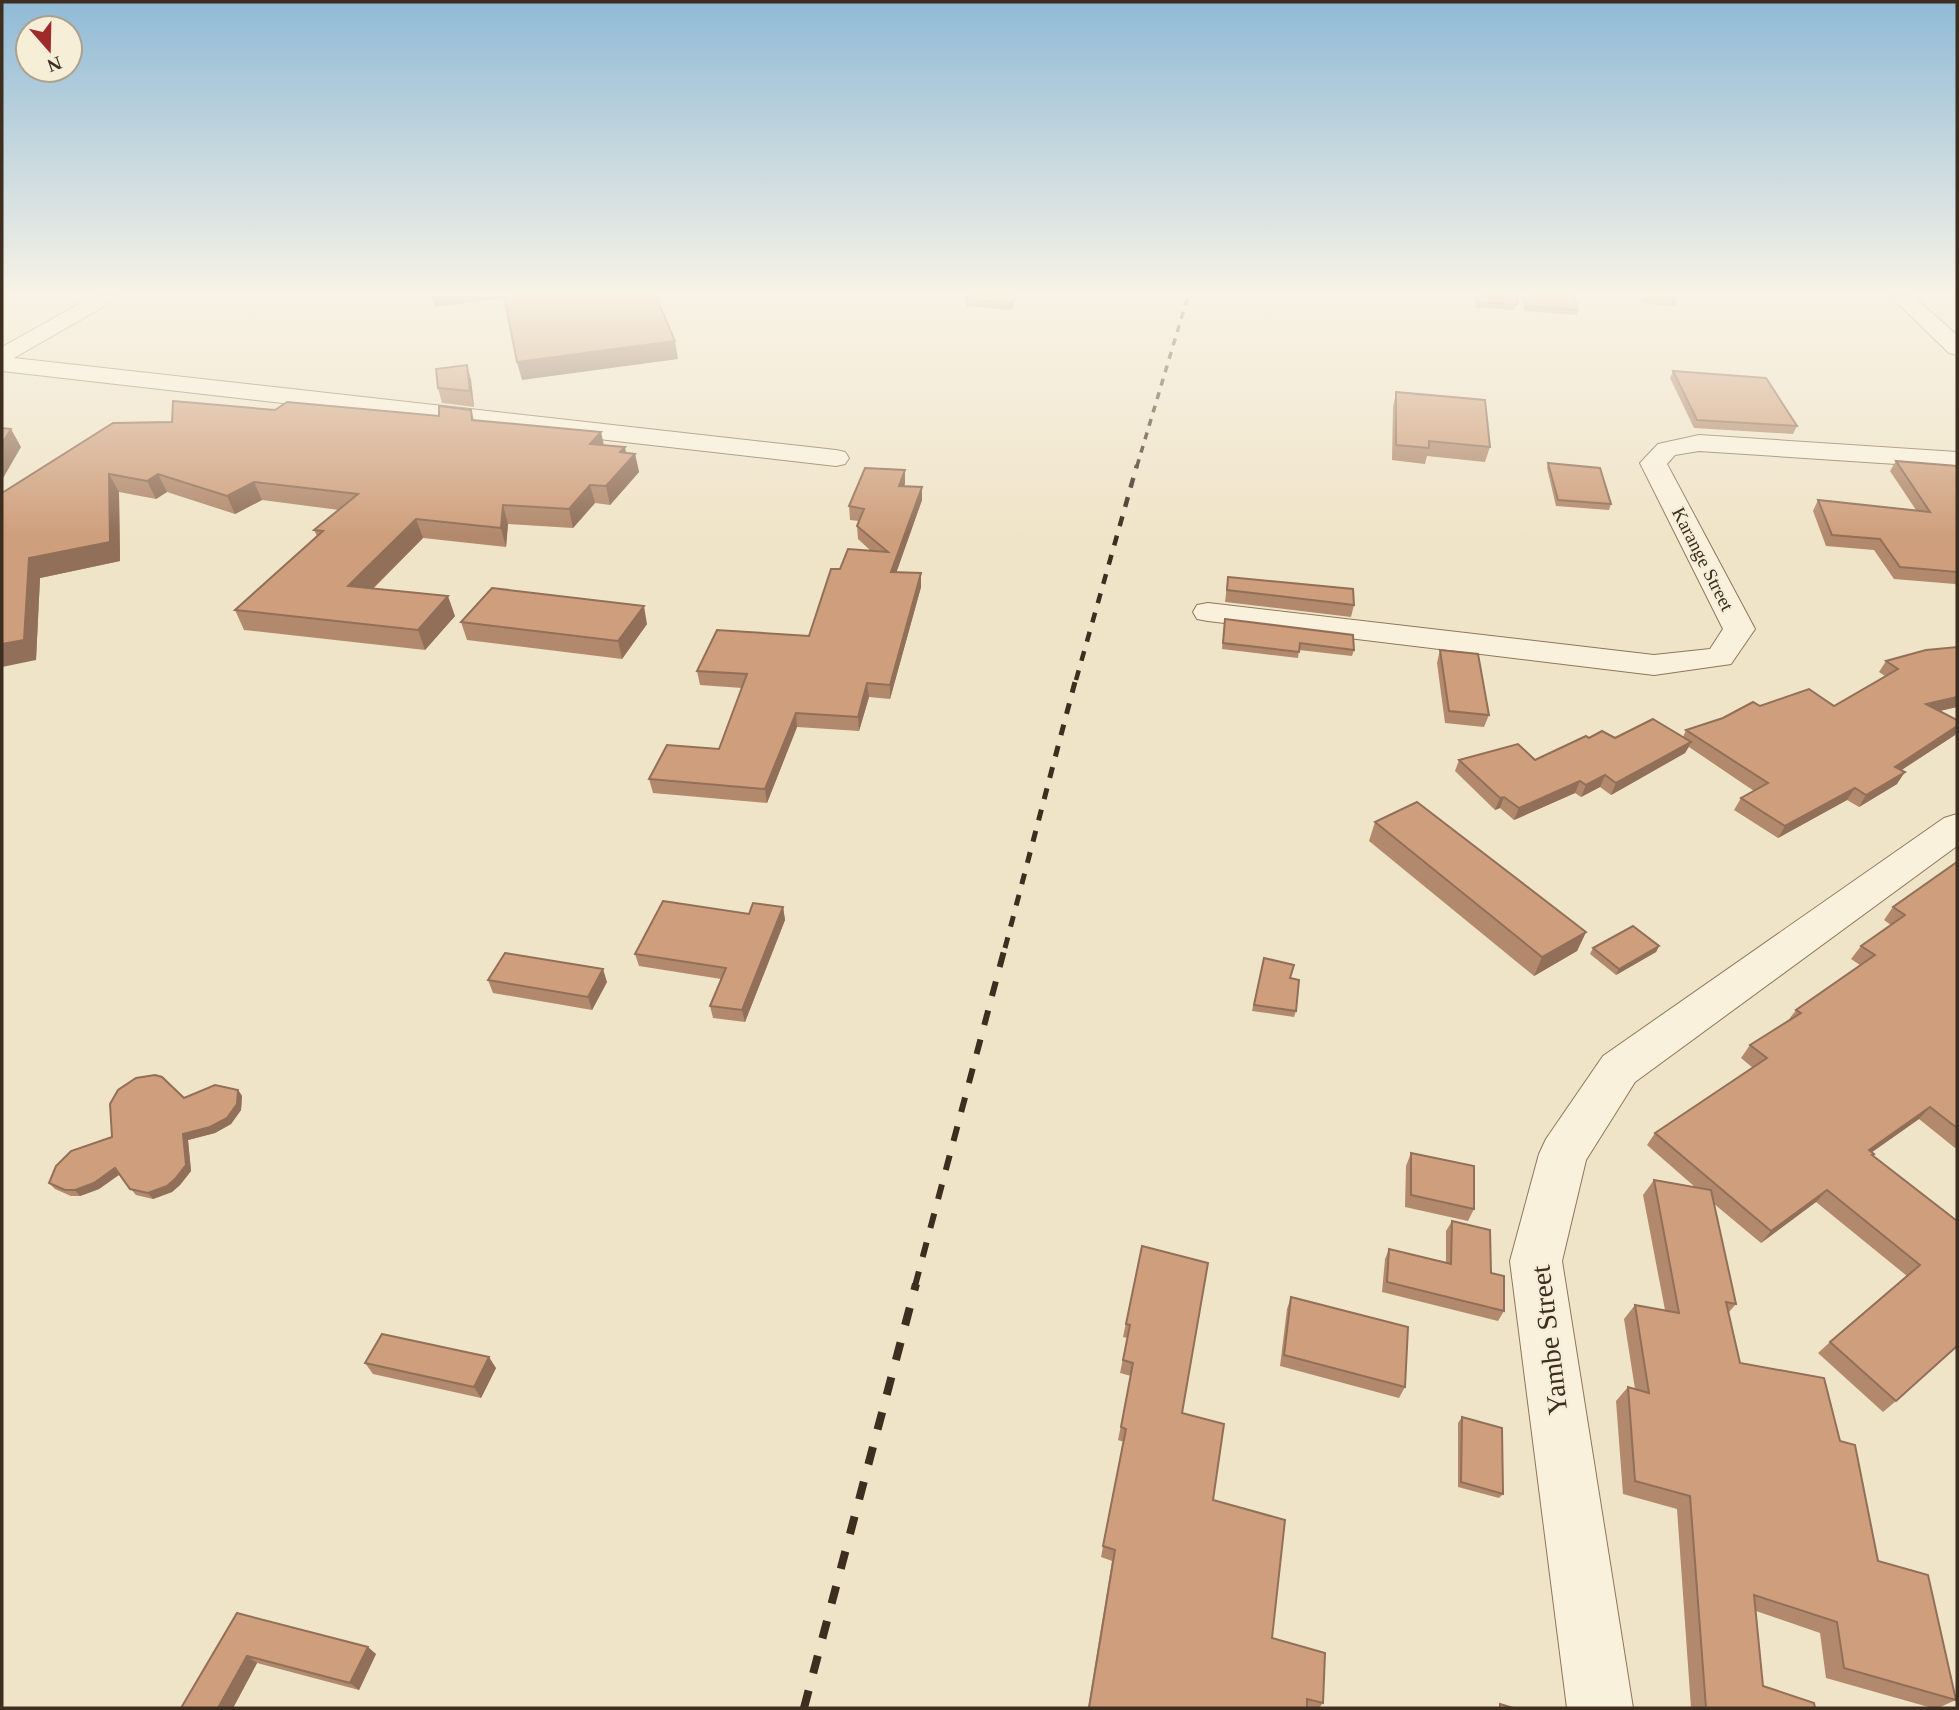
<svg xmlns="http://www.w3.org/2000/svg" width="1959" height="1710" font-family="Georgia,serif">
  <rect width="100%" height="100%" fill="#f0e4c8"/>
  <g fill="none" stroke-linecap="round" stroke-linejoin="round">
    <g stroke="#8d765c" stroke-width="2">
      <g id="minor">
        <path d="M93,296H118L115,300L14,358L836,450L845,452L849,458L845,464L836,466L2,371V347Z"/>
        <path d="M1890,296H1913L1957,335V355L1949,353Z"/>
        <path d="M1699,435L1957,452V468L1699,451L1675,455L1667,464L1755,629L1731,664L1654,675L1208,621L1197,619L1193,612L1197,605L1208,603L1654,655L1710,649L1723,629L1640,463L1658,444Z"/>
        <path d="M1957,814V846L1635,1082L1586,1160L1562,1261L1633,1708H1567L1510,1261L1539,1154L1546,1139L1603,1056L1944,818Z"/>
      </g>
    </g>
    <use href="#minor" fill="#faf1dc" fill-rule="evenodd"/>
    <path stroke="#3d2e20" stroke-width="3.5" stroke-dasharray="7 7" stroke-linecap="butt" d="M1137,466L1188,296"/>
    <path stroke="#3d2e20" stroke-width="4.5" stroke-dasharray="10 10" stroke-linecap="butt" d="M1076,680L1137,465"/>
    <path stroke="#3d2e20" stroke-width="5" stroke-dasharray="11 11" stroke-linecap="butt" d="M1005,948L1076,678"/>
    <path stroke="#3d2e20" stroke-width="6" stroke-dasharray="15 15" stroke-linecap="butt" d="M915,1286L1005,947"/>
    <path stroke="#3d2e20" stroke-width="8" stroke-dasharray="18 18" stroke-linecap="butt" d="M804,1708L916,1284"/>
  </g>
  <g fill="#b2896c">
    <path d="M1018,296L1011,310L966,306V299Z"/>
    <path d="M1476,296H1518L1515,310L1475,307Z"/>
    <path d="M1522,296H1574L1578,310L1577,315L1524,311Z"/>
    <path d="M1639,296H1678V297L1675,306L1642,303Z"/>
    <path d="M1951,296H1957V303Z"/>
    <path d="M467,365L471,380L474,407L442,403L438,388Z"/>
    <path d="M1673,371L1797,426L1793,434L1694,428L1670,378Z"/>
    <path d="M1396,392L1490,447L1485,462L1427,456L1425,464L1392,460L1393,407Z"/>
    <path d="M275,410L439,416L471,410L474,420L604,445L626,453L635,454L639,472L610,505L595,503L573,528L508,524L506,547L423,538L373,589L455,616L425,650L244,630L235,610L317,536L314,530L339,510L262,500L235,514L167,492L156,499L119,492L120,561L40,578L36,660L2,493L172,422Z"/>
    <path d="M1896,461L1957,466V586L1955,584L1894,579L1874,550L1826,546L1813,511L1818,500L1916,510L1890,471Z"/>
    <path d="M1548,463L1611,504L1609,510L1556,506L1547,468Z"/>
    <path d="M905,470V483L904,487H922V500L896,572L921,587L890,699L869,697L859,731L797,727L767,803L653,793L649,779L719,749L742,688L700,685L697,671L809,636L840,569L871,551L858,539L857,526L859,521L850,520L849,506Z"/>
    <path d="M1228,577L1354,605L1351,617L1225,602Z"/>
    <path d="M461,622L647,624L622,659L467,640Z"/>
    <path d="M1224,626L1354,650L1352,656L1299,650L1298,658L1222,649Z"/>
    <path d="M1957,647V707L1939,711L1957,720V731L1955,735L1901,770L1897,784L1859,807L1847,800L1778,838L1734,810L1741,798L1754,791L1689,747L1685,753L1611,795L1600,787L1581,797L1575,793L1514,820L1500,808L1495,810L1455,771L1459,760H1535L1589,738L1683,737L1686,730L1760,706H1834L1885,676L1879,672L1886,661Z"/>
    <path d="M1440,650L1489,715L1484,727L1445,723L1437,663Z"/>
    <path d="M1375,822L1586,932L1577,951L1534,976L1369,841Z"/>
    <path d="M1957,862V1147L1955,1148L1919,1119L1872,1152L1873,1156L1957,1221L1896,1401L1883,1412L1818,1353L1830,1342L1907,1276L1816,1202L1761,1243L1713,1203L1736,1304L1729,1312L1740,1363L1840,1441L1878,1561L1956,1700L1938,1708H1932L1826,1678L1820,1633L1756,1611L1763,1686L1815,1708H1691L1677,1509L1623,1494L1616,1401L1628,1387L1635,1389L1624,1319L1635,1305L1665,1310L1643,1195L1654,1180L1695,1187L1647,1145L1655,1133L1753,1068L1741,1058L1750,1045L1787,1022L1796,1010L1860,965L1851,959L1861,946L1891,925L1884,920L1893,907Z"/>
    <path d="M783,907L785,920L745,1022L713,1018L710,1006L721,979L639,966L635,954L749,914Z"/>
    <path d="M1659,946L1656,952L1616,975L1590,954L1593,948Z"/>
    <path d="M1264,958L1290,978L1296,1011L1294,1017L1252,1011Z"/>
    <path d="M488,980L607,982L592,1010L493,993Z"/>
    <path d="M238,1090L242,1096L241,1110L231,1124L215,1133L188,1140L191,1171L180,1185L172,1192L153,1199L136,1195L119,1175L99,1189L80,1196H71L55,1189L49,1183L112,1137L184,1098Z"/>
    <path d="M1411,1153L1474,1209L1468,1221L1405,1207L1406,1166Z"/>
    <path d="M1452,1221L1491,1273L1504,1311L1498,1321L1382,1292L1385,1259L1389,1249L1446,1262V1231Z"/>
    <path d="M1142,1246L1182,1413L1213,1500L1272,1638L1323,1703L1319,1708H1088L1112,1561L1101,1557L1124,1442L1118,1440L1131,1376L1120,1373L1127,1338L1123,1337Z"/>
    <path d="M1291,1297L1405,1387L1399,1398L1280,1366L1287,1309Z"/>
    <path d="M365,1363L496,1368L481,1398L373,1374Z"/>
    <path d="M1462,1417L1503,1494L1499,1498L1458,1487V1423Z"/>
    <path d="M237,1613L376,1654L359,1690L257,1663L233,1708Z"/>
  </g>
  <g fill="#916f58">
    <path d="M431,296H504L505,298L435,307Z"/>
    <path d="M1014,296H1018L1011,310V303Z"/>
    <path d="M675,341L678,359L522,380L517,362Z"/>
    <path d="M467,365L471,380L474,407L470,391Z"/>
    <path d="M11,429L21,447L2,480V444Z"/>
    <path d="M601,432L605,450L590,444Z"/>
    <path d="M625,447L628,462L635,454L639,472L610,505L606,486L620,452Z"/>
    <path d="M905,470V483L900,499L899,486Z"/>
    <path d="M109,474L119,492L120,561L40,578L36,660L2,667V644L29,558Z"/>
    <path d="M158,474L167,492L156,499L147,481Z"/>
    <path d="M254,482L262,500L235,514L227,496Z"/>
    <path d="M590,485L595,503L573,528L569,509Z"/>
    <path d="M922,487V500L892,585L891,572Z"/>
    <path d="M503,505L508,524L506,547L501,528Z"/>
    <path d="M416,519L423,538L356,605L348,586Z"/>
    <path d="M921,573V587L890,699V685Z"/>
    <path d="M448,596L455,616L425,650L418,630Z"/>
    <path d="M644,606L647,624L622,659L618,641Z"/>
    <path d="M867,683L869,697L859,731L858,717Z"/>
    <path d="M1957,697V707L1918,716L1926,704Z"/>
    <path d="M796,713L797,727L767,803L765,789Z"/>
    <path d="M1957,726V731L1955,735L1888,779L1895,767Z"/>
    <path d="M1691,742L1685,753L1611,795L1616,783Z"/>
    <path d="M1905,772L1897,784L1859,807L1866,795Z"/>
    <path d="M1605,775L1600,787L1581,797L1586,785Z"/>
    <path d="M1580,781L1575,793L1514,820L1519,808Z"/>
    <path d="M1855,788L1847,800L1778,838L1785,826Z"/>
    <path d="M1504,797L1500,808L1495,810L1500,798Z"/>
    <path d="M783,907L785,920L745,1022L742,1010Z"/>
    <path d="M1586,932L1577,951L1534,976L1542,957Z"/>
    <path d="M1659,946L1656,952L1616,975L1619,969Z"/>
    <path d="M603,969L607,982L592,1010L588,997Z"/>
    <path d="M238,1090L242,1096L241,1110L231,1124L215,1133L188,1140L191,1171L180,1185L172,1192L153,1199L148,1193L183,1134Z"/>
    <path d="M1930,1107L1919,1119L1858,1162L1869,1150Z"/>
    <path d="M115,1168L120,1174L99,1189L80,1196L75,1190Z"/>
    <path d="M1827,1190L1816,1202L1761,1243L1771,1231Z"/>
    <path d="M489,1357L496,1368L481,1398L474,1387Z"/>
    <path d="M368,1647L376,1654L359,1690L350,1683Z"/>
    <path d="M247,1656L257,1663L233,1708H218Z"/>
  </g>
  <g fill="#cf9f7d" stroke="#916f58" stroke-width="2">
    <path d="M504,296H659L660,299H657L675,341L517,362Z"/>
    <path d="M968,296H1014L1011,303L966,299Z"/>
    <path d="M1477,296H1518L1517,305L1476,302Z"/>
    <path d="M1524,296H1574L1578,310L1526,306Z"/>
    <path d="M467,365L470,391L438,388L436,369Z"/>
    <path d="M1673,371L1766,378L1797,426L1697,420Z"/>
    <path d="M1396,392L1485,400L1490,447L1429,441V448L1396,445Z"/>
    <path d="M173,401L275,410L287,402L439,416V406L471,410L472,420L601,432L590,444L625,447L620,452L635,454L606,486L590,485L569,509L503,505L501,528L416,519L348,586L448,596L418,630L235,610L323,531L314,530L358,494L254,482L227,496L158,474L147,481L109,474L110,542L29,558L24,640L2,644V493L113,423L172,422Z"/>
    <path d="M2,428L11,429L2,444Z"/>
    <path d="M1896,461L1957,466V572L1900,567L1880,539L1832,535L1818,500L1930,512Z"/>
    <path d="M1548,463L1600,468L1611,504L1558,500Z"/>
    <path d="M865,468L905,470L899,486L922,487L891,572L921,573L890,685L867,683L858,717L796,713L765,789L649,779L667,745L719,749L747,674L697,671L717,630L809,636L831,569H840L848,549L888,552L857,526L864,509L849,506Z"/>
    <path d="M1228,577L1353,589L1354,605L1227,590Z"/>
    <path d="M492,588L644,606L618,641L461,622Z"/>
    <path d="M1225,619L1353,635L1354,650L1300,643L1299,652L1223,643Z"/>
    <path d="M1957,647V697L1926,704L1957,720V726L1895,767L1905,772L1866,795L1855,788L1785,826L1741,798L1768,783L1686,730L1723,718L1753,702L1760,706L1809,689L1834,706L1898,669L1886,661L1926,650Z"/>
    <path d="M1440,650L1478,654L1489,715L1449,711Z"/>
    <path d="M1653,719L1691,742L1616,783L1605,775L1586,785L1580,781L1519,808L1504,797L1500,798L1459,760L1518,744L1535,760L1586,736L1589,738L1602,731L1615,738Z"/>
    <path d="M1417,802L1586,932L1542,957L1375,822Z"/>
    <path d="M1957,862V1128L1930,1107L1869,1150L1874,1154L1872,1155L1957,1221V1346L1896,1401L1830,1342L1920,1265L1827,1190L1771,1231L1655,1133L1767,1058L1750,1045L1801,1013L1796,1010L1875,955L1861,946L1905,915L1893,907Z"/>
    <path d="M663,901L749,914L753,903L783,907L742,1010L710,1006L726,968L635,954Z"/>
    <path d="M1633,926L1659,946L1619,969L1593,948Z"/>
    <path d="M505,953L603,969L588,997L488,980Z"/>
    <path d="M1264,958L1294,965L1290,978L1299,980L1296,1011L1254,1005Z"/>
    <path d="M155,1075L162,1077L184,1098L215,1085L238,1090L237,1104L227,1118L210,1127L183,1134L186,1165L175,1179L167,1186L148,1193L130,1189L115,1168L94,1183L75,1190H65L49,1183L56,1166L71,1151L112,1137L110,1104L118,1090L136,1078Z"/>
    <path d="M1411,1153L1474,1166V1209L1411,1195Z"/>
    <path d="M1654,1180L1711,1190L1736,1304L1726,1302L1740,1363L1824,1378L1840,1441L1855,1445L1878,1561L1928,1575L1956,1700L1844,1668L1837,1622L1754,1595L1763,1686L1814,1703L1815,1708H1706L1690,1496L1635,1481L1628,1387L1649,1393L1635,1305L1679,1313Z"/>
    <path d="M1452,1221L1490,1230L1491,1273L1504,1276V1311L1387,1282L1389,1249L1451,1264Z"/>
    <path d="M1142,1246L1208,1263L1182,1413L1224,1424L1213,1500L1285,1520L1272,1638L1325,1653L1323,1703L1307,1699V1708H1089L1115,1550L1103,1546L1126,1429L1121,1427L1133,1363L1123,1360L1130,1325L1126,1324Z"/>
    <path d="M1291,1297L1408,1327L1405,1387L1284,1355Z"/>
    <path d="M382,1334L489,1357L474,1387L365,1363Z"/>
    <path d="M1462,1417L1502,1428L1503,1494L1461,1482Z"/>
    <path d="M237,1613L368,1647L350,1683L247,1656L218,1708H181Z"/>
    <path d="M1500,1704L1513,1708H1500Z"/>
  </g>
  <linearGradient id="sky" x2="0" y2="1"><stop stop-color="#8fbad6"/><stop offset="0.55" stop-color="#f8f3e6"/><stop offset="1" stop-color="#f8f3e6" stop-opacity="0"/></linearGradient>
  <rect width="1959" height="535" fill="url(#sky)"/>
  <g text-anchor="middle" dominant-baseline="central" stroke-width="5" stroke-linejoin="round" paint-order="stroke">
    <g font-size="19" fill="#3d2e20" stroke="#f7eed8">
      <text transform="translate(1703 559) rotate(63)">Karange Street</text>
    </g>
    <g font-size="28" fill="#3d2e20" stroke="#f7eed8">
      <text transform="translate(1549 1340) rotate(-97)">Yambe Street</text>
    </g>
  </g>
  <rect width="1959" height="1710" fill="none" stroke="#3d2e20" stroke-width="7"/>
  <g transform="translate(49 49) rotate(160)"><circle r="33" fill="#f7eed8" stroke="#ada18e" stroke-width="2"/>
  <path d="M0-5L12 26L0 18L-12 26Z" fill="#9e2a2b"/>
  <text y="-10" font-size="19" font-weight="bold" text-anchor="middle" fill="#3d2e20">N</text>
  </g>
</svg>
